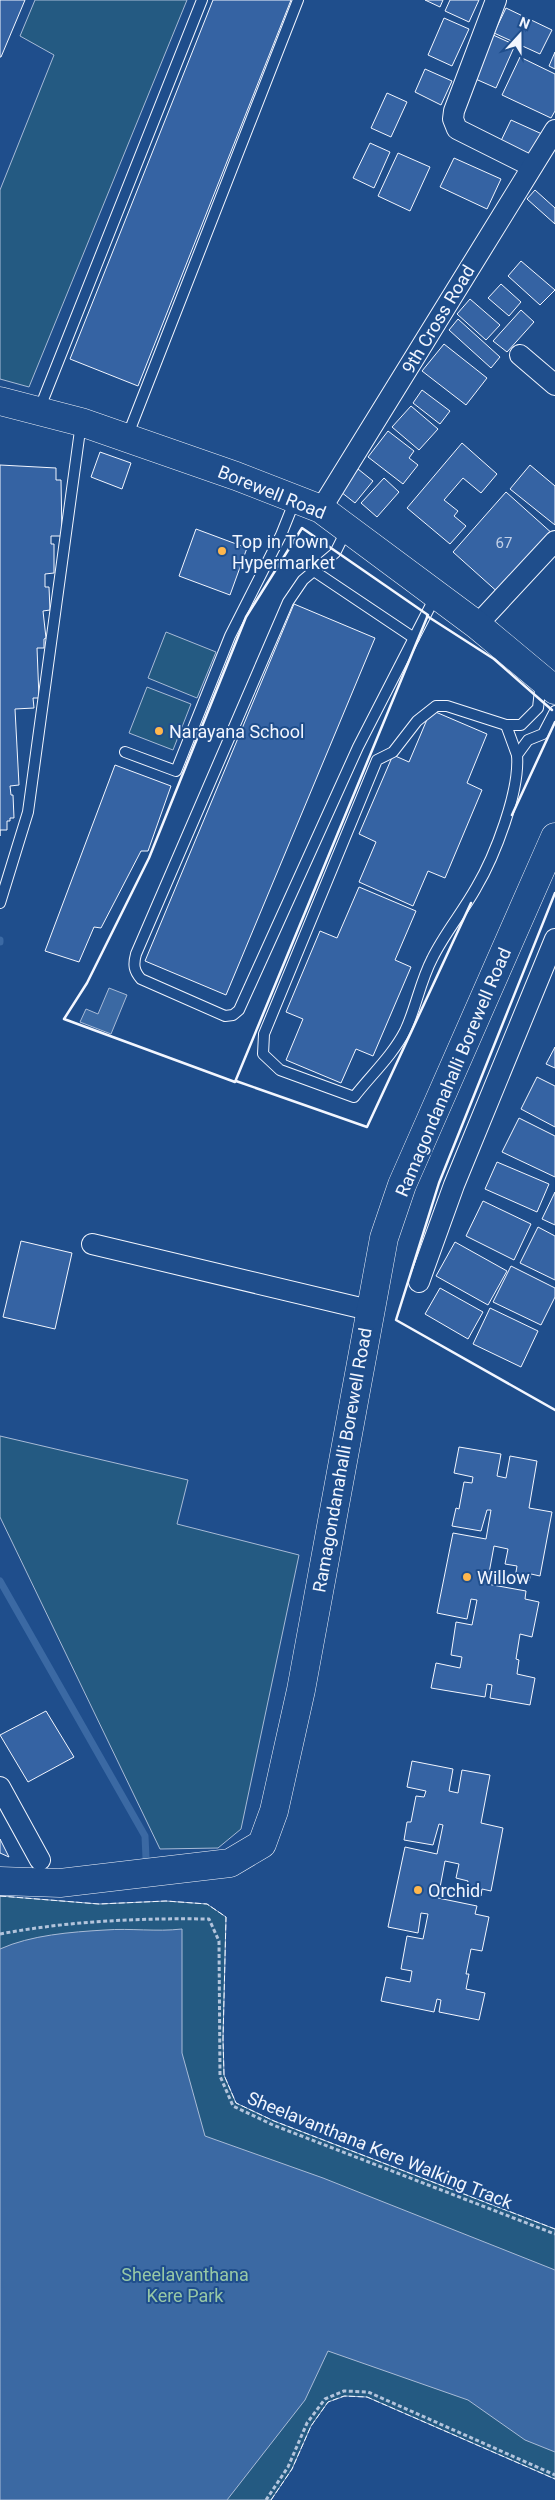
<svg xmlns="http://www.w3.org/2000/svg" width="555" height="2500" font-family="Roboto,sans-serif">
  <rect width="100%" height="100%" fill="#1f4e8c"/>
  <g fill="#245a82" stroke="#a8bbd7">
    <path d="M35,0H187L29,387L0,379V190L54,55L20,36Z"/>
    <path d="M166,632L216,652L197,698L148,678Z"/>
    <path d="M147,687L191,704L173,750L129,733Z"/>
    <path d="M0,1436L188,1480L177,1524L299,1555L241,1829L218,1848L160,1849L0,1517Z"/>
    <path d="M0,1896L99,1904L166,1901L207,1904L226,1917L223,2039L224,2075L236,2103L274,2121L555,2229V2479L367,2397L345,2396L328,2402L311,2426L292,2469L271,2500H0Z"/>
  </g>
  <g fill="#3b69a3" stroke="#a8bbd7">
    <path d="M109,988L127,995L111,1034L80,1022L86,1009L98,1014Z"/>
    <path d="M182,1929V2053L205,2136L323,2178L555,2270V2452L525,2440L468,2400L328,2351L305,2400L227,2500H0V1949C31,1935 71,1932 105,1930C131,1928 156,1932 182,1929Z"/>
  </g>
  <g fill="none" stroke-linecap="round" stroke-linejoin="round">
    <g stroke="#3b69a3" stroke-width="7">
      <path d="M0,940V942"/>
      <path d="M0,1581L145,1836L146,1858"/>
    </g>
  </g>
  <g fill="#3563a3" stroke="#f2f6ff">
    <path d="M0,0H25L1,57H0Z"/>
    <path d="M213,0H291L138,386L70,359Z"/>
    <path d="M425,0H443L440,7Z"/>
    <path d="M450,0H479L469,22L445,11Z"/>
    <path d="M506,8L552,30L540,54L494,33Z"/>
    <path d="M444,18L469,29L452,66L428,55Z"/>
    <path d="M491,34L515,45L496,88L471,77Z"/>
    <path d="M555,52V69L549,66Z"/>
    <path d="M520,57L555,74V111L551,118L502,95Z"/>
    <path d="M425,69L452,81L441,105L415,92Z"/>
    <path d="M387,93L407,102L391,137L371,128Z"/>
    <path d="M511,120L542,134L529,161L498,147Z"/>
    <path d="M370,143L390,152L374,188L353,178Z"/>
    <path d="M398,153L430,167L410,211L378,196Z"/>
    <path d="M454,158L501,179L487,209L440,187Z"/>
    <path d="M535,190L555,208V224L527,199Z"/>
    <path d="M521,261L555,290L540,305L508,276Z"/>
    <path d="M501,284L521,302L509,316L488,298Z"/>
    <path d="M470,299L500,325L486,340L457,314Z"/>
    <path d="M521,310L534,322L507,352L493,341Z"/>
    <path d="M458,319L500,357L491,368L449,330Z"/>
    <path d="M444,344L487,378L466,405L422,371Z"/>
    <path d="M422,390L450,411L440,424L413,403Z"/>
    <path d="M411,406L438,429L419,450L392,427Z"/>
    <path d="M388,431L414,451L409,458L418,465L403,484L368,457Z"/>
    <path d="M462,443L497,474L481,493L463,478L444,500L458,511L454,516L466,526L450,544L407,508Z"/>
    <path d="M100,452L131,463L122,489L91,477Z"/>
    <path d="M0,465L56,468V480H61L62,536H51V544H54V573L45,574V587H49L50,610L43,611L46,638L44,639V648H37L39,698H33L34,708L15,709L19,785L10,786L11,795H13L14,818H10V821H7V830H0V836Z"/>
    <path d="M530,465L555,486V525L510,489Z"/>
    <path d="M358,469L373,481L355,503L341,492Z"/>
    <path d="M384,478L399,492L377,517L361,503Z"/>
    <path d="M506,492L554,535L501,595L453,552Z"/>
    <path d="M196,529L247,548L230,595L179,576Z"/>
    <path d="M294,604L375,638L226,995L145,961Z"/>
    <path d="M431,710L487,734L467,783L482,790L445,878L428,871L413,906L359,882L376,842L359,834L393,755L409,762Z"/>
    <path d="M115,765L171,786L148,851H141L101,928L94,927L79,962L45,951Z"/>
    <path d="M359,887L416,911L395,960L411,967L373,1056L356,1049L341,1083L286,1060L303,1019L286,1012L320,931L337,938Z"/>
    <path d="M555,1047V1068L546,1064Z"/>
    <path d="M537,1077L555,1086V1127L521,1109Z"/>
    <path d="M519,1118L555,1136V1177L502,1152Z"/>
    <path d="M497,1162L549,1184L537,1212L485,1189Z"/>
    <path d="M555,1192V1225L542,1219Z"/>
    <path d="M483,1201L531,1224L514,1260L466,1236Z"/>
    <path d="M538,1227L555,1236V1280L520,1263Z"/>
    <path d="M21,1241L72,1253L55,1329L3,1317Z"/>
    <path d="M455,1242L507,1271L488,1305L436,1276Z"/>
    <path d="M511,1266L555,1288V1297L541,1325L493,1302Z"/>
    <path d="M440,1288L483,1312L468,1339L425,1314Z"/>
    <path d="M490,1308L538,1331L521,1367L473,1344Z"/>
    <path d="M459,1447L501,1454L497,1476L506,1478L510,1456L537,1461L529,1508L552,1512L540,1576L531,1574L529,1581L515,1578L517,1566L505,1564L508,1549L494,1546L487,1584L526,1591L525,1599L539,1602L532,1637L520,1634L516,1659L519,1660L517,1674L535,1678L530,1705L490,1698L492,1685L487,1684L485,1697L431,1688L436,1663L460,1668L462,1657L451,1655L456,1622L472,1625L477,1600L471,1599L467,1619L437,1613L453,1533L486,1539L491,1510H487L481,1531L452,1526L456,1508L459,1509L464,1482L472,1483L473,1477L454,1473Z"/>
    <path d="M46,1711L74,1757L28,1782L0,1735Z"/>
    <path d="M412,1761L453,1769L449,1791L458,1793L462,1770L490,1775L481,1823L503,1828L491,1891L482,1889L481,1896L466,1893L468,1881L456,1878L459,1864L445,1861L438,1898L477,1906L475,1914L489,1917L482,1951L471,1949L466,1974H469L466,1989L485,1993L479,2020L439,2012L441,2000L437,1999L434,2012L381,2001L386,1977L410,1982L412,1971L401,1969L407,1936L423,1939L428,1914L421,1913L418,1933L388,1927L405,1847L437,1854L443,1825L439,1824L433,1845L404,1840L407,1822H411L416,1796L424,1797L426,1791L407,1787Z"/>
    <path d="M0,1839L9,1857L0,1853Z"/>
  </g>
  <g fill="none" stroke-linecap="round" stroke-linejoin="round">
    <g stroke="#f2f6ff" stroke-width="12">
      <g id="lane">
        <path d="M39,410L202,0"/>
        <path d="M127,437L298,0"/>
        <path d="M347,529L335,553L303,580L288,602L136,954C133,965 134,971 141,979L225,1016L233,1015L239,1010L358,747L436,595"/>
        <path d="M314,571L414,638"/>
        <path d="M541,681L538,708L521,725H506L447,706H436L417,721L393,752L377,760L264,1034L263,1054L280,1070L354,1097C371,1075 392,1056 405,1031C416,1008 420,982 432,959C444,934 462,913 476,888C495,856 520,791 517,755L528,740L543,734L555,711"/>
        <path d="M506,725L517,755"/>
        <path d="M125,752L176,771L230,636L281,535L295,500"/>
        <path d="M0,903L28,812L81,423"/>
      </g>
    </g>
    <g stroke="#f2f6ff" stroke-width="22">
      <g id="street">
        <path d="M496,0L454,111L453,119L457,129L531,166"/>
        <path d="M520,355L555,385"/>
        <path d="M321,509L555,130"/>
        <path d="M477,625L555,541"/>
        <path d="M92,1244L369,1310"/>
        <path d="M419,1282L454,1185L555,939"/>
        <path d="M0,1787L40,1860"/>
      </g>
    </g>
    <g stroke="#f2f6ff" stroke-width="29">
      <g id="secondary">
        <path d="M0,401L81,422L236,476L321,509L477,625L555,690"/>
        <path d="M0,1881L60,1883L230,1863L262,1844L274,1811L301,1690L384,1238L402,1185L555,837"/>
      </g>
    </g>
    <g stroke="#b3c4dc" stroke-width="3" stroke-dasharray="4 2.5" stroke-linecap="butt">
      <path d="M0,1934C69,1921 138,1918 209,1919L219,1941L220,2076L233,2106L273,2125L555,2234"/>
      <path d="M266,2500L288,2467L307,2423L325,2399L344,2391L368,2392L555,2475"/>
    </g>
    <use href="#lane" stroke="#1f4e8c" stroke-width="10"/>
    <use href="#street" stroke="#1f4e8c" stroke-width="20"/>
    <use href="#secondary" stroke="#1f4e8c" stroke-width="28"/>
    <g stroke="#f2f6ff" stroke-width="1" stroke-dasharray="6 2.5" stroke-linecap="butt">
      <path d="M0,1896L99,1904L166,1901L207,1904L226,1917L223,2039L224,2075L236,2103L274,2121L555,2229"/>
      <path d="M271,2500L292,2469L311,2426L328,2402L344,2396L367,2397L555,2479"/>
    </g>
    <g stroke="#f2f6ff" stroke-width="2.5">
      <path d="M302,528L428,615L235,1082L64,1019L87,983L149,858L246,617Z"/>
      <path d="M427,616L494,659L552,710"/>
      <path d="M512,815L555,722"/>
      <path d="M555,893L439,1183L396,1320L555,1410"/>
      <path d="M236,1081L367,1127L471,903"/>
    </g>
  </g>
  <g fill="#ffb74d" stroke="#1f4e8c" stroke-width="2">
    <circle cx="222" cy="551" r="5"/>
    <circle cx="159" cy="731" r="5"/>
    <circle cx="467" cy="1577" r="5"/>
    <circle cx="418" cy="1890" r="5"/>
  </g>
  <g text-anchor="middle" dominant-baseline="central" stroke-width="4" stroke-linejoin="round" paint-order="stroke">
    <g font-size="15" fill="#c3d1e8">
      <text x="504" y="543">67</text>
    </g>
    <g font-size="18" fill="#f2f6ff" stroke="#1f4e8c">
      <text transform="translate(438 319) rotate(-59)">9th Cross Road</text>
      <text transform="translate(272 492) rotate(22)">Borewell Road</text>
      <text transform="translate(453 1072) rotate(-67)">Ramagondanahalli Borewell Road</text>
      <text transform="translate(342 1460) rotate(-80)">Ramagondanahalli Borewell Road</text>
      <text transform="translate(380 2150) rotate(22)">Sheelavanthana Kere Walking Track</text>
    </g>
    <g font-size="18" fill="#f2f6ff" stroke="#1f4e8c" text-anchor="start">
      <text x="232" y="541">Top in Town<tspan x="232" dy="21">Hypermarket</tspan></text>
      <text x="169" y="731">Narayana School</text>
      <text x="477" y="1577">Willow</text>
      <text x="428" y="1890">Orchid</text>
    </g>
    <g font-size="18" fill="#97c8a6" stroke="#1f4e8c">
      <text x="185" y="2274">Sheelavanthana<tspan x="185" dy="21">Kere Park</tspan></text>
    </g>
  </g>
  <g transform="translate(520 35) rotate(21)" stroke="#1f4e8c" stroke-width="4" paint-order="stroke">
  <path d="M0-4L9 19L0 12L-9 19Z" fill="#f2f6ff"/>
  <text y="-8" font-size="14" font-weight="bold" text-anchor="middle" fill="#f2f6ff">N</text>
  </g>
</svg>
